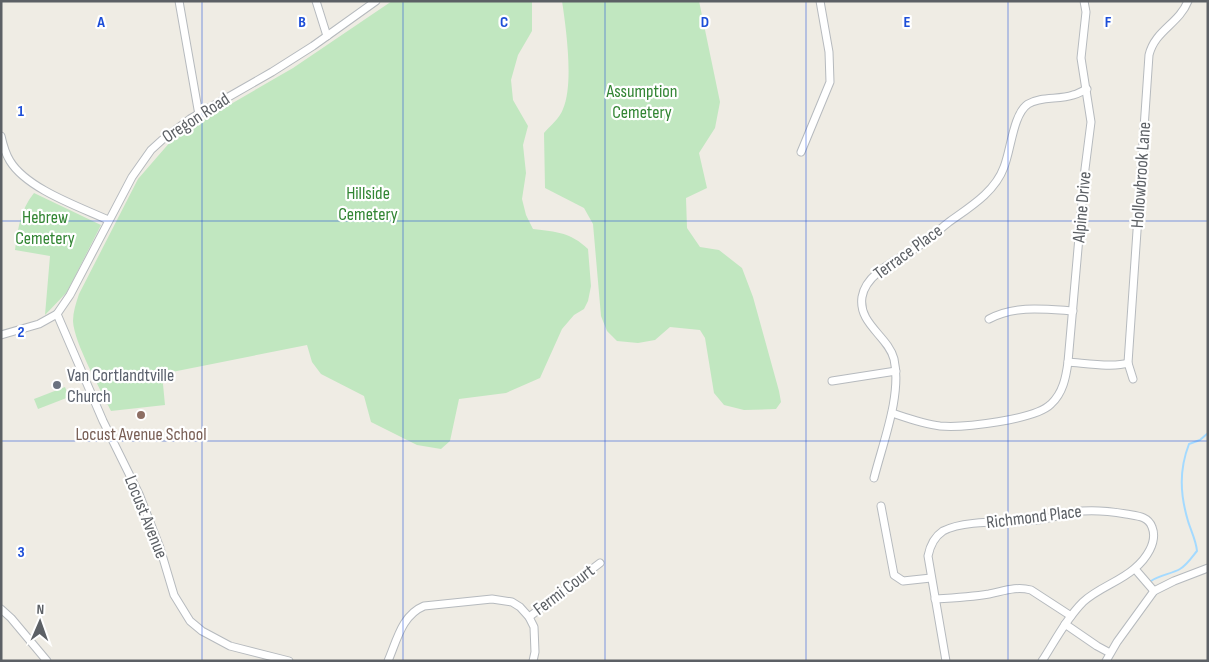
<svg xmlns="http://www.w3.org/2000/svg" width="1209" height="662" font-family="'Sofia Sans Condensed',sans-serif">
  <rect width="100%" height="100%" fill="#efece4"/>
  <g fill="#c1e7c0">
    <path d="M392,1H532V31L518,55L511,80L513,100L528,126L523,145L526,173L522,199L526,215L533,229C557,232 570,232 588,249L591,286L588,301L584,309L574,315L562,329L540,378L506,393L459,399L450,441L441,449L417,445L371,422L364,396L321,374L312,362L307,345L162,374L165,405L111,411C101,390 74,343 73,321C73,312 76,303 79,294L138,179L171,141L186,130L293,68Z"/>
    <path d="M562,1H699L720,102L715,128L699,153L707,188L686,198L687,228L700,247L719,250L742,268L753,297L779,391L781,402L776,409L744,410L724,405L714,393L705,338L700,330L670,327L655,340L638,343L617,341L607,331L601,316L593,224L584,208L545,188L544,133C550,126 560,118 563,109C574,84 566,28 562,1Z"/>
    <path d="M34,193L101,225L67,292L45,315L50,256L15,250C18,229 20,210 34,193Z"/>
    <path d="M65,387L69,397L38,409L34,399Z"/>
  </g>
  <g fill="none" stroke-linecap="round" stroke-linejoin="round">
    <path stroke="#a4daff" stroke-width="2" d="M1151,581C1160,575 1171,574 1180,569C1187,565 1192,557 1197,551C1196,540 1191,531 1188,521C1180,494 1179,470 1189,444L1200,440L1208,433"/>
    <g stroke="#b6babe" stroke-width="9">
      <g id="minor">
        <path d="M179,1L199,115"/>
        <path d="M316,1L327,36"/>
        <path d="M1,136C3,145 5,153 10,161C27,189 80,207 108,220"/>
        <path d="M801,152L830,82L829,52L820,1"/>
        <path d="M57,314L103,421L139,494L160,548L174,595L190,621L202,631L230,646L289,661"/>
        <path d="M989,319C1015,305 1044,309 1073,311"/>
        <path d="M1,335L39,324L57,314L70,295L132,177L151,150L162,140L190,119L272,72L313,46L376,1"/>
        <path d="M1068,362C1084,363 1113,368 1128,363"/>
        <path d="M1133,379L1128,363L1149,55C1155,30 1179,24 1188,1"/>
        <path d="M832,381L896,371"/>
        <path d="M892,413C907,418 923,424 940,426C963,428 1035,420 1051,404C1063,393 1066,377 1068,362L1085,169L1091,122L1081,58L1086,12L1084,1"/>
        <path d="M874,478C883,442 902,395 894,359C888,336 858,324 862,297C866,272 900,259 919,246C930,238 939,230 949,222C970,207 995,192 1004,167C1011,150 1013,114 1028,104C1041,96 1059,100 1073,95C1078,94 1082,91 1087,89"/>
        <path d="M881,506L894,575L903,581L931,578"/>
        <path d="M1135,569L1154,591"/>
        <path d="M935,599C953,598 971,597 989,594C1004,591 1016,586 1031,590L1071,616"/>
        <path d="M1,609L11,618L47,661"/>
        <path d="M529,617L600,563"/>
        <path d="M1065,624L1097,646L1110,653"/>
        <path d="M388,661C397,640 402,615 424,606L492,599L512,602L520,607L529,617L534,627L535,652L533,661"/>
        <path d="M946,661L928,556C930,546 934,537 943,531C966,519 1011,523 1037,520C1049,519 1062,514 1074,512C1092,509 1109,511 1126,514C1137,516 1148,516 1152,527C1158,542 1146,559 1134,569C1119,582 1098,588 1083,602C1066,619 1055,641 1042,661"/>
        <path d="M1106,661L1117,642L1154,591L1174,581L1208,568"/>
      </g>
    </g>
    <use href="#minor" stroke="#fff" stroke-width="7"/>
  </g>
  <path fill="none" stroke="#1d4ed8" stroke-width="1" stroke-opacity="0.55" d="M202,1V661M403,1V661M605,1V661M806,1V661M1008,1V661M1,221H1208M1,441H1208"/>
  <circle fill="#6b7280" stroke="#fff" stroke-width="2" cx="57" cy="385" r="5"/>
  <circle fill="#8d6e63" stroke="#fff" stroke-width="2" cx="141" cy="415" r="5"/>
  <g text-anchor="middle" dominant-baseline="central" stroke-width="4.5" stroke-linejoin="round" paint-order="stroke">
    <g font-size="18" fill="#328533" stroke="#fff">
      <text x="642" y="91">Assumption<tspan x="642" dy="21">Cemetery</tspan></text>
      <text x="368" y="193">Hillside<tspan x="368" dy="21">Cemetery</tspan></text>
      <text x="45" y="217">Hebrew<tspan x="45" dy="21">Cemetery</tspan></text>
    </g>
    <g font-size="18" fill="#5c6065" stroke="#fff">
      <text transform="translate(196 118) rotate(-33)">Oregon Road</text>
      <text transform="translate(1141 175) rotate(-86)">Hollowbrook Lane</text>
      <text transform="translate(1082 207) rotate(-85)">Alpine Drive</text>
      <text transform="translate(908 252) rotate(-36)">Terrace Place</text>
      <text transform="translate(146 517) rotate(68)">Locust Avenue</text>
      <text transform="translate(1034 517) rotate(-7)">Richmond Place</text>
      <text transform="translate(564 590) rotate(-37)">Fermi Court</text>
    </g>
    <g font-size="18" fill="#5b616d" stroke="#fff" text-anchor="start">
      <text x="67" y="375">Van Cortlandtville<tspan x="67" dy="21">Church</tspan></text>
    </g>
    <g font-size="18" fill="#785e54" stroke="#fff">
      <text x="141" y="434">Locust Avenue School</text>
    </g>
  </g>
  <g font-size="16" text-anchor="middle" font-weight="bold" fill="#1d4ed8" stroke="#fff" stroke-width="4.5" stroke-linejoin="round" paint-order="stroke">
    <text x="101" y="27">A</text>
    <text x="302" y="27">B</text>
    <text x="504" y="27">C</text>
    <text x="705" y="27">D</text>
    <text x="907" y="27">E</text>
    <text x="1108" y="27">F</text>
    <text x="21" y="116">1</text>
    <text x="21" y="337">2</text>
    <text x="21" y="557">3</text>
  </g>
  <rect width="1209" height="662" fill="none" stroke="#5c6065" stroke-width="5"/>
  <g transform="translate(40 622) rotate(2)" stroke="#ffffff" stroke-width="4" paint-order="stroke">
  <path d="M0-4L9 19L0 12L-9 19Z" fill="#5c6065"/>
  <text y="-8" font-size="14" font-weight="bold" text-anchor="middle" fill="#5c6065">N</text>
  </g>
</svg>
